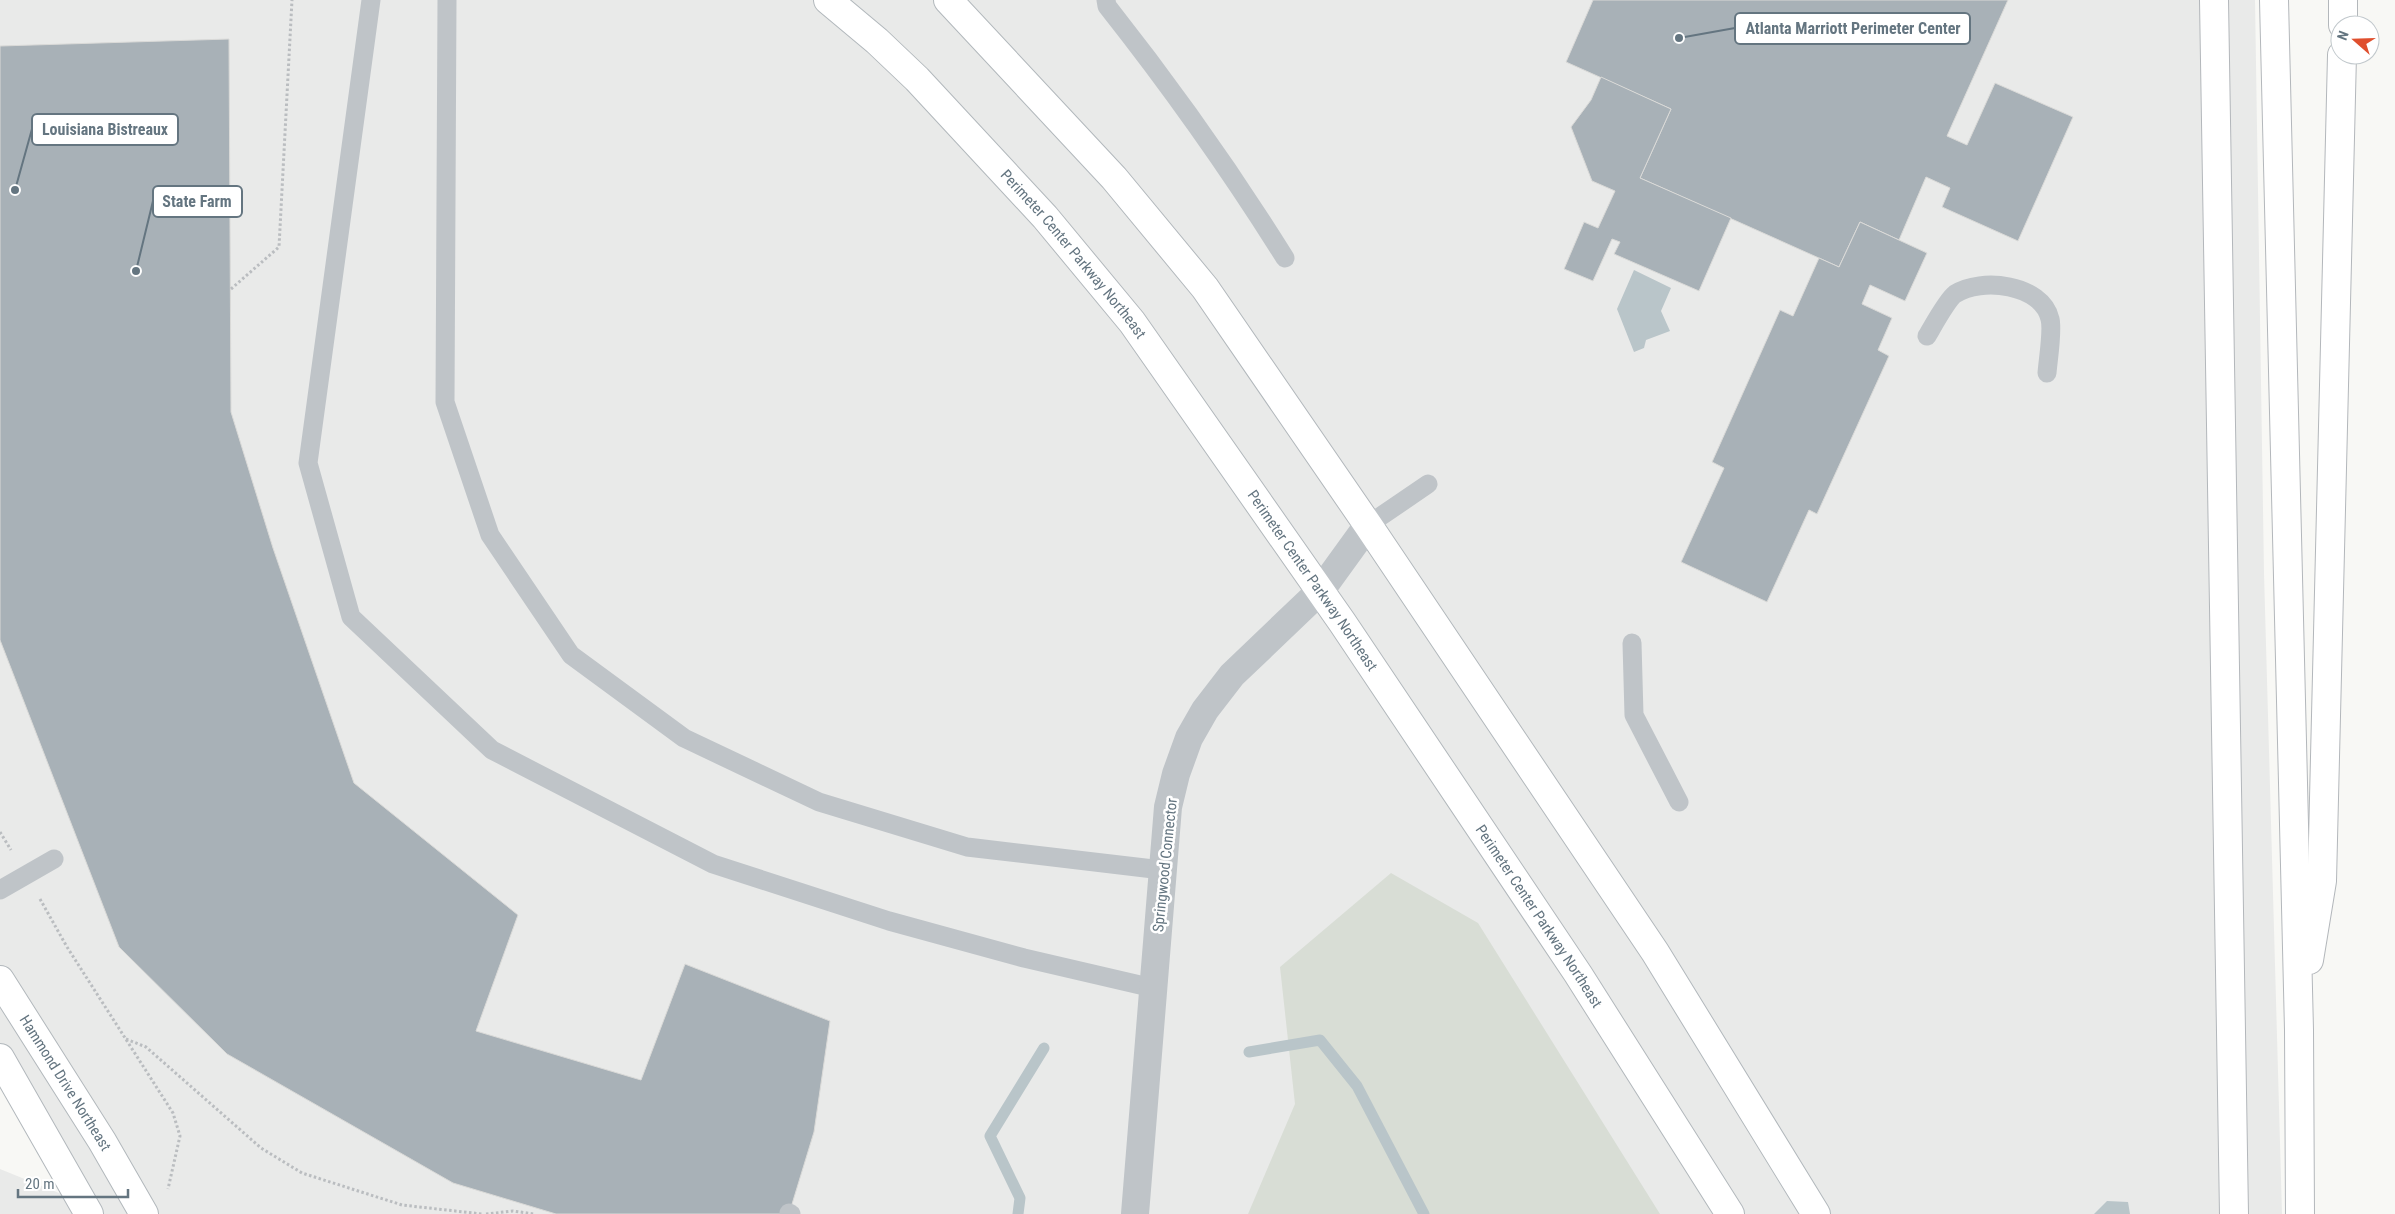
<svg xmlns="http://www.w3.org/2000/svg" width="2395" height="1214" font-family="'Roboto Condensed',sans-serif">
  <rect width="100%" height="100%" fill="#f8f8f5"/>
  <path fill="#e9eae9" d="M0,0H2255L2264,573L2282,1214H0V1169L86,1204L0,1073Z"/>
  <path fill="#d8ddd5" d="M1391,873L1478,923L1660,1214H1248L1295,1104L1280,967Z"/>
  <g fill="#b9c5c9">
    <path d="M1634,270L1671,288L1661,311L1670,331L1646,340L1644,348L1634,352L1617,309Z"/>
    <path d="M2107,1201L2128,1202L2130,1214H2094Z"/>
  </g>
  <g fill="none" stroke-linecap="round" stroke-linejoin="round">
    <g stroke="#b9c5c9" stroke-width="11">
      <path d="M1249,1052L1320,1040L1357,1086L1424,1214"/>
      <path d="M1018,1214L1020,1198L990,1136L1044,1048"/>
    </g>
  </g>
  <g fill="#a8b1b7" stroke="#dadad8">
    <path d="M1593,0H2008L1947,136L1967,145L1995,83L2073,117L2018,241L1942,207L1950,188L1926,177L1899,240L1860,222L1839,267L1640,178L1671,109L1566,62Z"/>
    <path d="M229,39L231,412L273,548L354,783L518,915L476,1031L641,1080L685,964L830,1021L814,1132L789,1214H556L453,1183L227,1054L119,947L0,640V46Z"/>
    <path d="M1601,77L1671,109L1640,178L1731,218L1699,291L1614,254L1620,242L1612,239L1593,281L1564,269L1584,222L1598,228L1615,191L1592,181L1571,127L1591,100Z"/>
    <path d="M1860,222L1927,253L1905,301L1870,285L1862,304L1892,318L1878,350L1889,356L1817,514L1809,510L1767,602L1681,562L1724,468L1712,462L1780,310L1793,316L1819,258L1839,267Z"/>
  </g>
  <g fill="none" stroke-linecap="round" stroke-linejoin="round">
    <g stroke="#b2b8bc" stroke-width="30">
      <g id="secondary">
        <path id="s1" d="M828,0L877,41L917,79L1045,217L1132,322L1342,622L1578,974L1730,1214"/>
        <path d="M948,0L1114,178L1205,288L1368,525L1655,952L1816,1214"/>
        <path id="s2" d="M0,980L102,1141L144,1214"/>
        <path d="M0,1058L89,1214"/>
      </g>
    </g>
    <g stroke="#b3b7bb" stroke-width="30">
      <g id="motorway">
        <path d="M2214,0L2234,1214"/>
        <path d="M2274,0L2299,1030L2300,1214"/>
        <path d="M2343,25V0"/>
        <path d="M2309,960L2322,881L2342,55"/>
      </g>
    </g>
    <g stroke="#babdc0" stroke-width="3" stroke-dasharray="2.5 2.5" stroke-linecap="butt">
      <path d="M231,289L279,247L292,0"/>
      <path d="M0,832L11,850"/>
      <path d="M40,899L67,947L173,1113L180,1136L168,1189"/>
      <path d="M126,1039L146,1047L261,1148L302,1173L402,1205L482,1214"/>
      <path d="M486,1214L513,1211L534,1214"/>
    </g>
    <g stroke="#bfc4c8" stroke-width="19">
      <path d="M371,0L308,463L351,617L492,750L713,864L889,921L1024,958L1153,988"/>
      <path d="M447,0L445,402L490,535L571,655L684,738L819,802L967,847L1162,870"/>
      <path d="M1106,0L1107,6C1171,87 1230,170 1285,258"/>
      <path d="M1927,336C1933,326 1947,300 1955,294C1981,277 2042,284 2050,319C2053,330 2048,360 2047,373"/>
      <path d="M1368,525L1428,484"/>
      <path d="M1632,643L1634,715L1679,802"/>
      <path d="M0,890L54,859"/>
      <path d="M789,1213L791,1214"/>
    </g>
    <path stroke="#bfc4c8" stroke-width="28" d="M1135,1214L1168,807L1176,774L1189,738L1205,710L1232,675L1321,590L1368,525"/>
    <use href="#secondary" stroke="#fff" stroke-width="28"/>
    <use href="#motorway" stroke="#fff" stroke-width="28"/>
  </g>
  <g text-anchor="middle" dominant-baseline="central" stroke-width="5" stroke-linejoin="round" paint-order="stroke">
    <g font-size="15" fill="#647580" stroke="#fff">
      <text stroke="none"><textPath href="#s1" startOffset="354">Perimeter Center Parkway Northeast</textPath></text>
      <text stroke="none"><textPath href="#s1" startOffset="759">Perimeter Center Parkway Northeast</textPath></text>
      <text transform="translate(1165 865) rotate(-84)">Springwood Connector</text>
      <text stroke="none"><textPath href="#s1" startOffset="1164">Perimeter Center Parkway Northeast</textPath></text>
      <text stroke="none"><textPath href="#s2" startOffset="122">Hammond Drive Northeast</textPath></text>
    </g>
  </g>
  <path fill="none" stroke="#647580" stroke-width="2" d="M1679 38L1735 28M15 190L32 129M136 271L153 201"/>
  <g fill="#647580" stroke="#fff" stroke-width="2">
    <circle cx="1679" cy="38" r="5"/>
    <circle cx="15" cy="190" r="5"/>
    <circle cx="136" cy="271" r="5"/>
  </g>
  <g fill="#fff" stroke="#647580" stroke-width="2">
    <rect x="1735" y="13" width="235" height="31" rx="5"/>
    <rect x="32" y="114" width="146" height="31" rx="5"/>
    <rect x="153" y="186" width="89" height="31" rx="5"/>
  </g>
  <g font-size="16" text-anchor="middle" font-weight="bold" fill="#647580">
    <text x="1853" y="34">Atlanta Marriott Perimeter Center</text>
    <text x="105" y="135">Louisiana Bistreaux</text>
    <text x="197" y="207">State Farm</text>
  </g>
  <g transform="translate(2355 40) rotate(290)"><circle r="24" fill="#ffffff" stroke="#c1c8cc"/>
  <path d="M0-4L9 19L0 12L-9 19Z" fill="#df4f2e"/>
  <text y="-8" font-size="14" font-weight="bold" text-anchor="middle" fill="#647580">N</text>
  </g>
  <path d="M18 1189v8h110v-8" fill="none" stroke="#647580" stroke-width="2.5"/>
  <text x="25" y="1189" font-size="15" fill="#647580" stroke="#ffffff" stroke-width="4" paint-order="stroke">20 m</text>
</svg>
